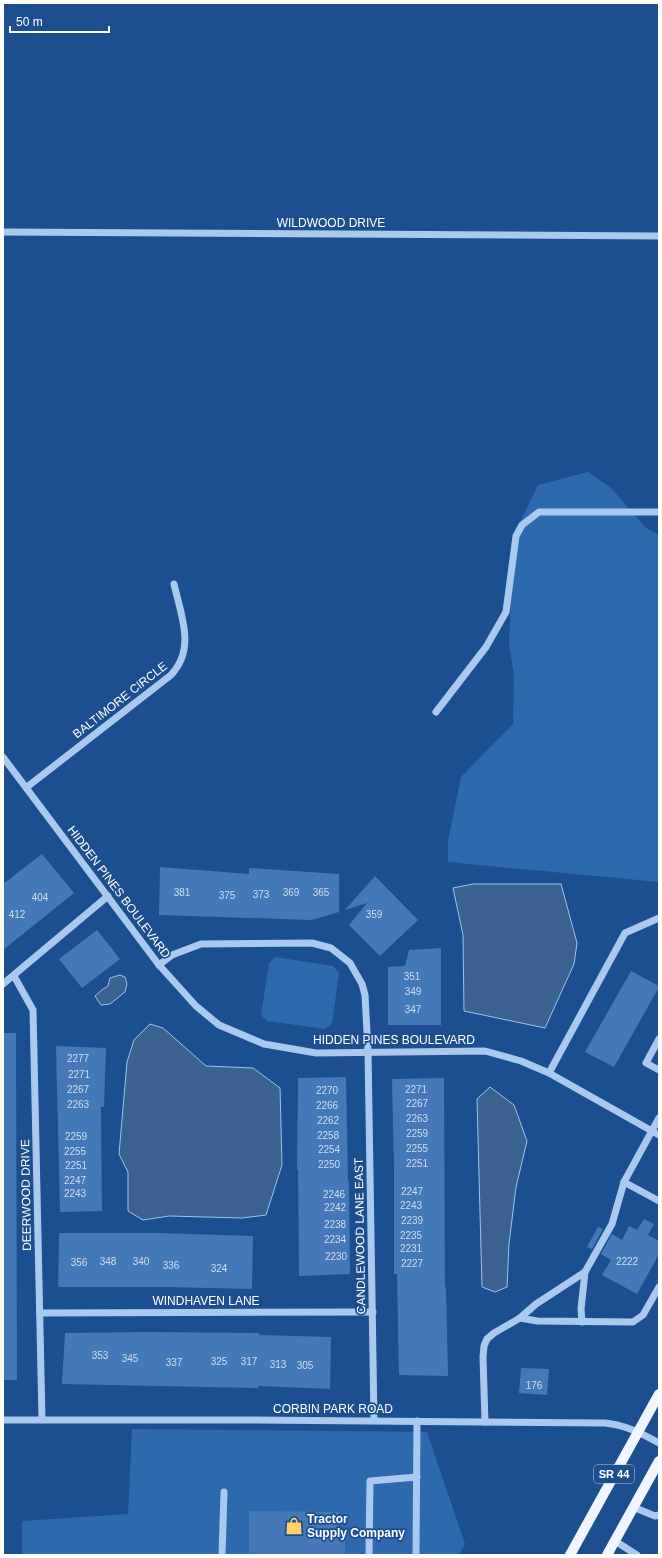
<svg xmlns="http://www.w3.org/2000/svg" width="662" height="1558" font-family="Helvetica,sans-serif">
  <rect width="100%" height="100%" fill="#1b4f8f"/>
  <g fill="#2e69ad">
    <path d="M588,472L611,488L646,528L659,535V882L448,862V841L461,777L513,724L514,677L509,642L513,557L521,520L538,485Z"/>
    <path d="M275,957L333,966L339,973L332,1024L325,1029L267,1021L261,1015L269,963Z"/>
    <path d="M132,1429L427,1432L465,1544L459,1555H22V1521L128,1514Z"/>
  </g>
  <g fill="#3c6290" stroke="#9cc4f0">
    <path d="M473,884H561L577,943L574,964L545,1028L464,1011L463,935L453,888Z"/>
    <path d="M120,975L125,977L127,984L125,992L110,1004L101,1005L95,996L103,989L108,986L110,978Z"/>
    <path d="M150,1024L163,1028L206,1066L253,1068L280,1088L282,1165L266,1215L242,1218L169,1216L143,1220L128,1211V1172L119,1154L127,1062L134,1040Z"/>
    <path d="M490,1087L514,1105L527,1141L516,1187L509,1244L507,1287L495,1292L482,1287L477,1099Z"/>
  </g>
  <g fill="#4478b7">
    <path d="M42,854L74,893L3,950V884Z"/>
    <path d="M160,867L249,874V868L339,874V912L312,920L159,915Z"/>
    <path d="M375,876L418,920L380,956L349,925L367,903L345,910Z"/>
    <path d="M97,930L120,959L82,988L59,959Z"/>
    <path d="M441,948V1025H388V967L405,966L409,950Z"/>
    <path d="M631,971L659,986V987L614,1067L585,1052Z"/>
    <path d="M3,1033H16L17,1380H3Z"/>
    <path d="M56,1046L106,1048L104,1107H101L102,1211L60,1212Z"/>
    <path d="M346,1077L348,1181H349L350,1274L299,1276L298,1170H297L298,1078Z"/>
    <path d="M444,1078L445,1287H446L448,1376L399,1375L397,1274H394V1169L392,1079Z"/>
    <path d="M644,1219L654,1224L648,1235L659,1241V1254L637,1294L602,1275L611,1260L601,1254L612,1234L622,1240L629,1226L637,1230Z"/>
    <path d="M598,1227L603,1229L592,1249L587,1247Z"/>
    <path d="M59,1233H159L253,1236L252,1289L166,1287H58Z"/>
    <path d="M150,1332L259,1333V1335L331,1337L330,1389L258,1386V1388L62,1384L65,1333Z"/>
    <path d="M521,1368L549,1369L547,1395L519,1393Z"/>
    <path d="M249,1511L339,1512L338,1541H345V1555H249Z"/>
  </g>
  <g fill="none" stroke-linecap="round" stroke-linejoin="round">
    <g stroke="#a9c9ee" stroke-width="7">
      <path d="M3,232L659,236"/>
      <path d="M436,712L486,647L506,612L516,536L522,525L539,512H659"/>
      <path d="M3,757L159,965L196,1006L219,1025L264,1044L316,1053L485,1051L521,1061L549,1073L659,1135"/>
      <path d="M27,787L171,675C196,649 181,615 174,584"/>
      <path d="M159,965L172,955L201,944L312,943L331,948L350,963L362,984L365,995L368,1051L374,1420"/>
      <path d="M14,976L33,1010L42,1419"/>
      <path d="M3,984L108,896"/>
      <path d="M659,1039L646,1063L659,1070"/>
      <path d="M549,1073L625,933L659,918"/>
      <path d="M624,1182L659,1201"/>
      <path d="M40,1313L373,1312"/>
      <path d="M520,1318L537,1321L633,1322L643,1315L659,1287"/>
      <path d="M582,1322L581,1309L585,1272L612,1224L624,1182L659,1118"/>
      <path d="M3,1420H249L605,1423C625,1425 641,1433 659,1443"/>
      <path d="M485,1422L483,1357L484,1346L487,1339L494,1333L520,1318L536,1304L585,1272"/>
      <path d="M633,1507L655,1516L659,1515"/>
      <path d="M615,1541L637,1555"/>
      <path d="M222,1555L224,1492"/>
      <path d="M369,1555L370,1481L417,1477"/>
      <path d="M416,1555L417,1421"/>
    </g>
    <g stroke="#f0f6ff" stroke-width="10">
      <path d="M570,1555L659,1394"/>
      <path d="M607,1555L659,1461"/>
    </g>
  </g>
  <defs>
    <g id="shop-bare" transform="scale(1.38)"><path d="M-5-2.5h2.3a2.7 3.5 0 0 1 5.4 0H5L5.5 6h-11ZM-1.5-2.5h3a1.5 2.3 0 0 0-3 0Z" fill="#ffd166" stroke="#1b4f8f" stroke-width="2.5" paint-order="stroke"/></g>
  </defs>
  <g fill-rule="evenodd">
    <use href="#shop-bare" x="294" y="1526"/>
  </g>
  <g text-anchor="middle" dominant-baseline="central" stroke-width="3.5" stroke-linejoin="round" paint-order="stroke">
    <g font-size="10" fill="#d0dded">
      <text x="182" y="892">381</text>
      <text x="291" y="892">369</text>
      <text x="321" y="892">365</text>
      <text x="261" y="894">373</text>
      <text x="227" y="895">375</text>
      <text x="40" y="897">404</text>
      <text x="17" y="914">412</text>
      <text x="374" y="914">359</text>
      <text x="412" y="976">351</text>
      <text x="413" y="991">349</text>
      <text x="413" y="1009">347</text>
      <text x="78" y="1058">2277</text>
      <text x="79" y="1074">2271</text>
      <text x="78" y="1089">2267</text>
      <text x="416" y="1089">2271</text>
      <text x="327" y="1090">2270</text>
      <text x="417" y="1103">2267</text>
      <text x="78" y="1104">2263</text>
      <text x="327" y="1105">2266</text>
      <text x="417" y="1118">2263</text>
      <text x="328" y="1120">2262</text>
      <text x="417" y="1133">2259</text>
      <text x="328" y="1135">2258</text>
      <text x="76" y="1136">2259</text>
      <text x="417" y="1148">2255</text>
      <text x="329" y="1149">2254</text>
      <text x="75" y="1151">2255</text>
      <text x="417" y="1163">2251</text>
      <text x="329" y="1164">2250</text>
      <text x="76" y="1165">2251</text>
      <text x="75" y="1180">2247</text>
      <text x="412" y="1191">2247</text>
      <text x="75" y="1193">2243</text>
      <text x="334" y="1194">2246</text>
      <text x="411" y="1205">2243</text>
      <text x="335" y="1207">2242</text>
      <text x="412" y="1220">2239</text>
      <text x="335" y="1224">2238</text>
      <text x="411" y="1235">2235</text>
      <text x="335" y="1239">2234</text>
      <text x="411" y="1248">2231</text>
      <text x="336" y="1256">2230</text>
      <text x="108" y="1261">348</text>
      <text x="141" y="1261">340</text>
      <text x="627" y="1261">2222</text>
      <text x="79" y="1262">356</text>
      <text x="412" y="1263">2227</text>
      <text x="171" y="1265">336</text>
      <text x="219" y="1268">324</text>
      <text x="100" y="1355">353</text>
      <text x="130" y="1358">345</text>
      <text x="219" y="1361">325</text>
      <text x="249" y="1361">317</text>
      <text x="174" y="1362">337</text>
      <text x="278" y="1364">313</text>
      <text x="305" y="1365">305</text>
      <text x="534" y="1385">176</text>
    </g>
    <rect fill="#1b4f8f" stroke="#bbcadd" stroke-width="1" x="594" y="1465" width="40" height="18" rx="3"/>
    <g font-size="11" font-weight="bold" fill="#fff">
      <text x="614" y="1474">SR 44</text>
    </g>
    <g font-size="12" fill="#fff" stroke="#1b4f8f">
      <text x="331" y="223">WILDWOOD DRIVE</text>
      <text transform="translate(120 700) rotate(-38)">BALTIMORE CIRCLE</text>
      <text transform="translate(119 892) rotate(53)">HIDDEN PINES BOULEVARD</text>
      <text x="394" y="1040">HIDDEN PINES BOULEVARD</text>
      <text transform="translate(26 1195) rotate(-91)">DEERWOOD DRIVE</text>
      <text transform="translate(360 1236) rotate(-91)">CANDLEWOOD LANE EAST</text>
      <text x="206" y="1301">WINDHAVEN LANE</text>
      <text x="333" y="1409">CORBIN PARK ROAD</text>
    </g>
    <g font-size="12" font-weight="bold" fill="#fff" stroke="#1b4f8f" text-anchor="start">
      <text x="307" y="1519">Tractor<tspan x="307" dy="14">Supply Company</tspan></text>
    </g>
  </g>
  <rect width="662" height="1558" fill="none" stroke="#ffffff" stroke-width="8"/>
  <path d="M10 26v6h99v-6" fill="none" stroke="#ffffff" stroke-width="2"/>
  <text x="16" y="26" font-size="12" fill="#ffffff" stroke="#1b4f8f" stroke-width="3" paint-order="stroke">50 m</text>
</svg>
